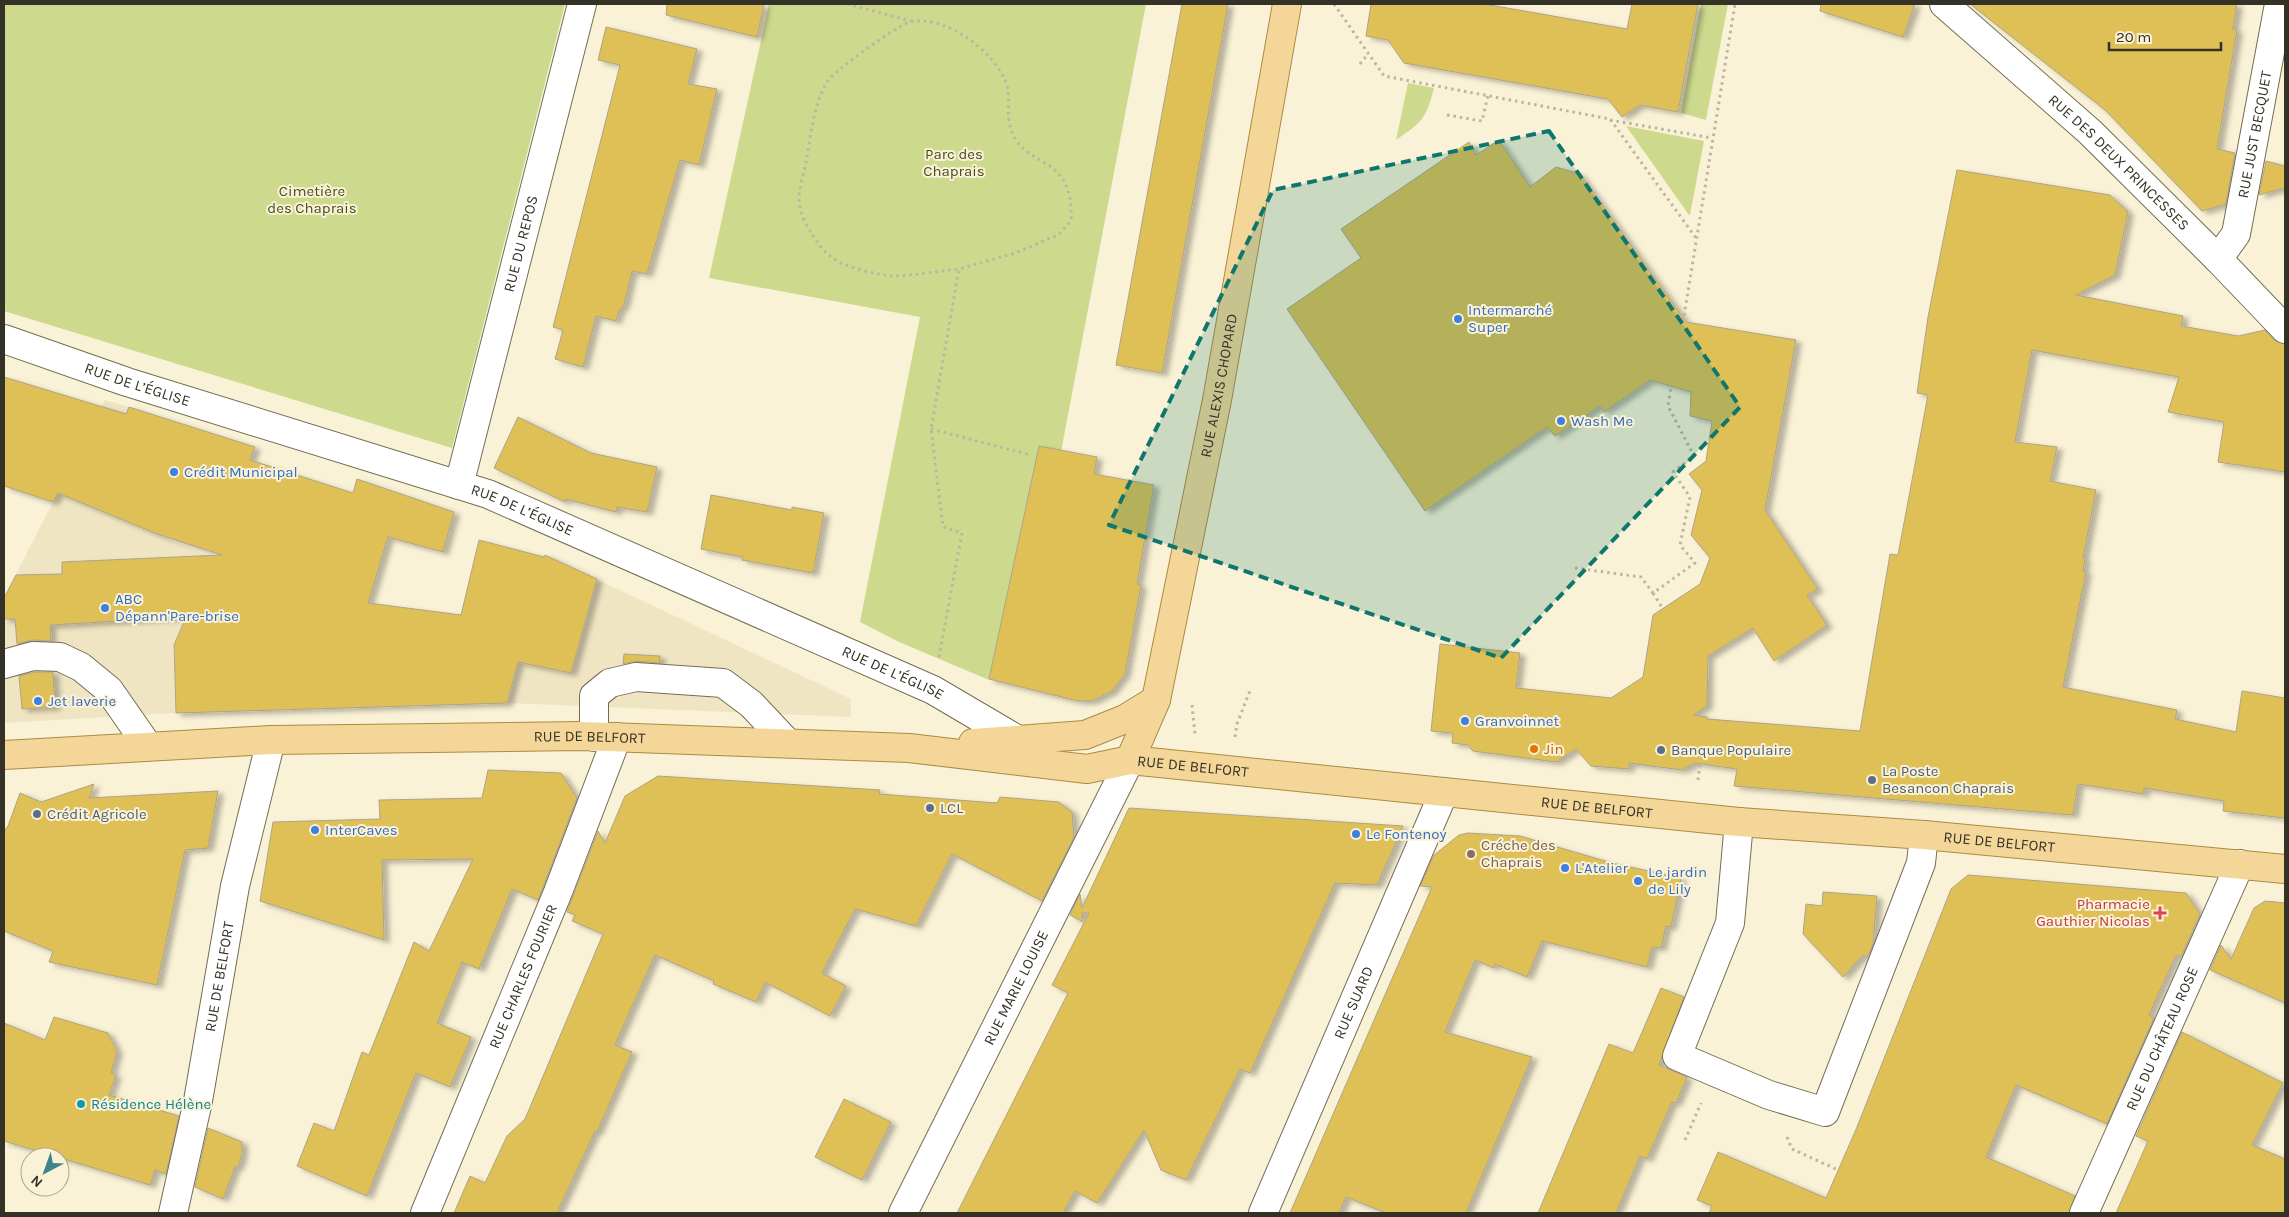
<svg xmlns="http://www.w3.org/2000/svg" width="2289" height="1217" font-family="Karla,sans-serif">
  <defs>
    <filter id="shadow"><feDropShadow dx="5.5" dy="3" stdDeviation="2.5" flood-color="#0004"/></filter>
  </defs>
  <rect width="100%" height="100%" fill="#faf2d6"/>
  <g fill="#f0e5c3">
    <path d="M105,400L129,407L89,506L210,557L173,648L176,713L4,723V598Z"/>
    <path d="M545,555L851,699V717L508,703Z"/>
  </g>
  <g fill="#cdda8e">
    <path d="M4,4H565L452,448L4,311Z"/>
    <path d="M769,4H1146L1056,478L1033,474L989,680L899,642L860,622L920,317L709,278Z"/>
    <path d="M1701,4H1728L1706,120L1681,113Z"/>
    <path d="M1408,83L1434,88C1426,119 1422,122 1396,140Z"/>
    <path d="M1626,126L1704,141L1690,215H1689Z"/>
  </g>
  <g fill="#dfc057" stroke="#aca48a" filter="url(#shadow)">
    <path d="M667,4H764L757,37L666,15Z"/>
    <path d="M1182,4H1228L1162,373L1116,365Z"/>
    <path d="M1371,4H1484L1627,29L1632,4H1698L1678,112L1640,105L1622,117L1608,99L1404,63L1388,40L1366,36Z"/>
    <path d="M1821,4H1915L1903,37L1820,11Z"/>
    <path d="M1970,4H2237L2233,29L2237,30L2217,149L2235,153L2226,204L2202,211L2105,110Z"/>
    <path d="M606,27L697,49L688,84L717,89L699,165L680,160L647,274L632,271L624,305L619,311L616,321L596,316L583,367L555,359L563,330L553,327L620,65L598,60Z"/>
    <path d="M1499,140L1530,187L1556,167L1580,174L1686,322L1796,340L1765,510L1818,589L1807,595L1827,625L1774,661L1753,628L1708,656L1707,706L1693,715L1707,717V719L1860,731L1890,554L1898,555L1928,395L1917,393L1928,317L1957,170L2110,195L2128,212L2115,275L2076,295L2183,316L2181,326L2238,336L2265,330L2274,340L2285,344V472L2218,462L2224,422L2168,412L2179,377L2032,350L2015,442L2057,447L2050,481L2096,490L2083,558L2085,559L2083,571L2086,572L2063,687L2177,710L2175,719L2236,732L2242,691L2285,698V818L2223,811L2224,801L2144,788V794L2078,784L2073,815L1734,786L1737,769L1695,763L1682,770L1629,763V769L1591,766L1576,749L1556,762L1473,751L1468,745L1452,743L1453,733L1431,731L1440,644L1520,653L1516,688L1611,698L1643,677L1653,615L1700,584L1710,558L1691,535L1702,490L1689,474L1706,461L1712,421L1690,416L1691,392L1650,380L1604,412L1600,406L1555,436L1547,427L1425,511L1287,309L1361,258L1341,229L1469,142L1476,155Z"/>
    <path d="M2266,161L2285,166V188L2259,195Z"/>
    <path d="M4,377L126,414L129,407L255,447L250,460L353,493L357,479L454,512L443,552L388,537L368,603L461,615L479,540L544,557L545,555L597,579L571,673L518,662L507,703L176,713L174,645L186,617L50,625L51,641L33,640L17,644L15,619H4V598L16,575L62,574V562L222,555L157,534L58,493L53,502L4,486Z"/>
    <path d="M518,417L591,453L657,467L647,512L617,507L616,512L566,499L565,502L494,468Z"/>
    <path d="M1039,446L1097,457L1094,474L1154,485L1137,584L1141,585L1125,674L1112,691L1092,701H1078L989,679Z"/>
    <path d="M711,495L792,510V507L824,513L813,573L742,560L743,557L701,549Z"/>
    <path d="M624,654L660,656L659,663L637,661L623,664Z"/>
    <path d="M35,672H53L55,707L22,709L19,676Z"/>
    <path d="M488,770L561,773L577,798L538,900L512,889L479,969L462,962L437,1023L471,1037L450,1087L416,1073L367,1196L297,1166L314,1123L334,1131L362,1052L369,1055L414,942L429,951L473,859L382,860L384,940L260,901L273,822L380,819L379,800L482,798Z"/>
    <path d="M658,776L880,790L879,794L997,803L1000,797L1059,802L1072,812L1074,837L1042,901L952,854L916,926L855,909L822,973L846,986L830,1016L765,982L756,1002L713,984L714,981L655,955L615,1045L632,1052L597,1132L595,1131L557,1213H454L470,1176L485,1183L507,1136L525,1119L603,934L572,921L575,915L567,912L598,831L605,843L625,796Z"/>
    <path d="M94,784L89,798L218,791L208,848L185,850L157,985L49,962L53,951L4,931V831L8,826L20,793L41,802Z"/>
    <path d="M1129,808L1403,826L1377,885L1335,883L1250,1073L1240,1069L1186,1180L1161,1170L1144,1130L1097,1203L1075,1191L1063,1213H957L1068,993L1052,985L1089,913H1082L1083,922L1070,915L1080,894L1082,908Z"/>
    <path d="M1468,833L1520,836L1612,863L1681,878L1671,927L1666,926L1661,948L1652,947L1647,967L1542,941L1527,977L1495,964L1494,968L1475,960L1445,1032L1532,1057L1466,1213H1386L1346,1197L1339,1213H1290L1432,887L1420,886L1434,855L1459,835Z"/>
    <path d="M1968,875L2186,893L2200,914L2181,957L2176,955L2149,1015L2154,1018L2107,1124L2016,1085L1986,1157L2075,1196L2069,1213H1709L1712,1206L1697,1200L1718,1152L1826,1198L1857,1127L1951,889Z"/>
    <path d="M1823,892L1877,896L1873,944L1868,956H1862L1843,977L1803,934L1806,904L1822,906Z"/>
    <path d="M2265,901L2285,903V1003L2210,970L2221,945L2231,959L2254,908Z"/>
    <path d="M1661,988L1684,997L1659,1065L1687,1077L1676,1103L1672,1102L1647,1159L1640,1156L1616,1213H1538L1609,1044L1633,1053Z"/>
    <path d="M54,1017L108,1033L117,1051L111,1073L116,1075L109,1095L179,1116L166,1174L155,1170L150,1185L4,1141V1023L45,1040Z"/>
    <path d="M2182,1032L2283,1083L2252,1145L2285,1159V1213H2116L2148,1141L2136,1136Z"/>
    <path d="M844,1099L891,1122L862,1180L815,1157Z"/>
    <path d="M208,1128L242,1142V1154L238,1167H235L223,1199L195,1187Z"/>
  </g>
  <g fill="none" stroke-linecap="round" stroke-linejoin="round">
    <g stroke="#746d54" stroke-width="30">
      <g id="minor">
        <path id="s1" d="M1944,4L2090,132L2218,259L2285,329"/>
        <path id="s2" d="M2218,259L2236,234L2279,4"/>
        <path id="s3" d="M4,339L127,382L488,494L933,690L1018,740"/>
        <path id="s4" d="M459,485L582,4"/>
        <path d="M4,664L33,656L60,657L81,667L109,690L148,746"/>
        <path d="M594,737V696L610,683L636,677L723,683L751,704L786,741"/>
        <path d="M1739,822L1730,923L1677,1056L1769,1095L1825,1112L1921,863L1924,835"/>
        <path id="s5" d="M173,1213L198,1101L235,886L271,740"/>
        <path id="s6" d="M425,1213L558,892L617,737"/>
        <path id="s7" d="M903,1213L1130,760"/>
        <path id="s8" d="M1263,1213L1444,792"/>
        <path id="s9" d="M2084,1213L2240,864"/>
      </g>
    </g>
    <g stroke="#ac8a44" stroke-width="30">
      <g id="major">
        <path d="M973,743L1085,735L1125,719L1156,700"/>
        <path id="s10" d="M4,755L271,740L581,736L909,748L1087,769L1130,760L1739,822L1924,835L2285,869"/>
        <path id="s11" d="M1130,760L1156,700L1217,400L1287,4"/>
      </g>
    </g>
    <g stroke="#bcb59f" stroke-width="3" stroke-dasharray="2.5 4" stroke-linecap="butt">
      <path d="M847,4L911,21"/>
      <path d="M1334,4L1384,76L1610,119L1696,238"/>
      <path d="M1360,64L1368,54"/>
      <path d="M1447,115L1482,121L1488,95"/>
      <path d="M1610,120L1712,138"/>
      <path d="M1683,322L1735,4"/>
      <path d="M931,429L1031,455"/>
      <path d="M1575,568L1641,577L1653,593L1695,563L1680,545L1690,497L1673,472L1694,456L1668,406L1671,387"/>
      <path d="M1653,593L1663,609"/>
      <path d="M939,657L962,533L943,527L931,429L959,269L1015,253L1058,235L1071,221C1075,150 1021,171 1010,126C1006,111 1012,93 1004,78C990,49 947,17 913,21C900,23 835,70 827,82C813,106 811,135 806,162C804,174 799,187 799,199C799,211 805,224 812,234C817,243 825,253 834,259C845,267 878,275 892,276C913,276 937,271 959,269"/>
      <path d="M1192,705L1195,734"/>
      <path d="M1235,737L1237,724L1251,688"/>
      <path d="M1698,780L1700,764"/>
      <path d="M1787,1137L1792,1149L1838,1170"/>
      <path d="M1685,1140L1701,1103"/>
    </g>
    <use href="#minor" stroke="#fff" stroke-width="28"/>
    <use href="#major" stroke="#f4d698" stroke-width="28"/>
  </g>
  <path fill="#0f766e" fill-opacity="0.2" stroke="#0f766e" stroke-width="4" stroke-dasharray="10 6" stroke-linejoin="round" d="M1549,131L1740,407L1501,658L1109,525L1273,190Z"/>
  <g fill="#3f7fe0" stroke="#faf2d6" stroke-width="2">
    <circle cx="1458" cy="319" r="5"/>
    <circle cx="1561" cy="421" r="5"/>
    <circle cx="174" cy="472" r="5"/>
    <circle cx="105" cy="608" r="5"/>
    <circle cx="38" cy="701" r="5"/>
    <circle cx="1465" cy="721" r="5"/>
    <circle cx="315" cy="830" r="5"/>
    <circle cx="1356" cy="834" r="5"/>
    <circle cx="1565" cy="868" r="5"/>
    <circle cx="1638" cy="881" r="5"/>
  </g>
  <circle fill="#e8710a" stroke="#faf2d6" stroke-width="2" cx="1534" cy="749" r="5"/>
  <g fill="#5c6f8a" stroke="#faf2d6" stroke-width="2">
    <circle cx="1661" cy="750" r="5"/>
    <circle cx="1872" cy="780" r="5"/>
    <circle cx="930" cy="808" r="5"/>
    <circle cx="37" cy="814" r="5"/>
  </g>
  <circle fill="#8d6e63" stroke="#faf2d6" stroke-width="2" cx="1471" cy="854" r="5"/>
  <path fill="#e0444e" stroke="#faf2d6" stroke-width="2" d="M2157.5 905.5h5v5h5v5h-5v5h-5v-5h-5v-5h5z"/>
  <circle fill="#0f9aa8" stroke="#faf2d6" stroke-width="2" cx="81" cy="1104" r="5"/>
  <g text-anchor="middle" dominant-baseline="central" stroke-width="4" stroke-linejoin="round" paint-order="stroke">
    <g font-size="15" fill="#343126" stroke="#faf2d6">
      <text stroke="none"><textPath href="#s2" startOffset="132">RUE JUST BECQUET</textPath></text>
      <text stroke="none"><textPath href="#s1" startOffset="236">RUE DES DEUX PRINCESSES</textPath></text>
      <text stroke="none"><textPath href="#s4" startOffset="249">RUE DU REPOS</textPath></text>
      <text stroke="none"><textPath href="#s3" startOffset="141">RUE DE L’ÉGLISE</textPath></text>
      <text stroke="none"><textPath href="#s11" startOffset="386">RUE ALEXIS CHOPARD</textPath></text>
      <text stroke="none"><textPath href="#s3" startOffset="546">RUE DE L’ÉGLISE</textPath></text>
      <text stroke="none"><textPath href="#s3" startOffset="951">RUE DE L’ÉGLISE</textPath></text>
      <text stroke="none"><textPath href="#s10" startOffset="586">RUE DE BELFORT</textPath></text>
      <text stroke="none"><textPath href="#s10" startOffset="1192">RUE DE BELFORT</textPath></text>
      <text stroke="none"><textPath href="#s10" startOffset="1598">RUE DE BELFORT</textPath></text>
      <text stroke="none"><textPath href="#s10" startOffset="2002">RUE DE BELFORT</textPath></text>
      <text stroke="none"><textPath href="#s5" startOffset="241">RUE DE BELFORT</textPath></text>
      <text stroke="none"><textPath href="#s6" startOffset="256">RUE CHARLES FOURIER</textPath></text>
      <text stroke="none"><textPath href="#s7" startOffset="252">RUE MARIE LOUISE</textPath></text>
      <text stroke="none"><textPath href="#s8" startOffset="229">RUE SUARD</textPath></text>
      <text stroke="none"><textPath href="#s9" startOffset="191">RUE DU CHÂTEAU ROSE</textPath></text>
    </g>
    <g font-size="15" fill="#474d23" stroke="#faf2d6">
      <text x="954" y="154">Parc des<tspan x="954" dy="17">Chaprais</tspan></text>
      <text x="312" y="191">Cimetière<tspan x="312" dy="17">des Chaprais</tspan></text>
    </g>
    <g font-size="15" fill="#366cbe" stroke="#faf2d6" text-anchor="start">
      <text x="1468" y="310">Intermarché<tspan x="1468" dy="17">Super</tspan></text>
      <text x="1571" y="421">Wash Me</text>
      <text x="184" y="472">Crédit Municipal</text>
      <text x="115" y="599">ABC<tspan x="115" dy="17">Dépann'Pare-brise</tspan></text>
      <text x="48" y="701">Jet laverie</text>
      <text x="1475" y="721">Granvoinnet</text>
      <text x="325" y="830">InterCaves</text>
      <text x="1366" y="834">Le Fontenoy</text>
      <text x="1575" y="868">L'Atelier</text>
      <text x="1648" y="872">Le jardin<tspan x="1648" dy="17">de Lily</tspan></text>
    </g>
    <g font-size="15" fill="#c56008" stroke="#faf2d6" text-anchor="start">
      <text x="1544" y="749">Jin</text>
    </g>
    <g font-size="15" fill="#4e5e75" stroke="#faf2d6" text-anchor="start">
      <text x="1671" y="750">Banque Populaire</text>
      <text x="1882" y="771">La Poste<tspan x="1882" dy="17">Besancon Chaprais</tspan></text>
      <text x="940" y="808">LCL</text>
      <text x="47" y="814">Crédit Agricole</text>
    </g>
    <g font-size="15" fill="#785e54" stroke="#faf2d6" text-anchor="start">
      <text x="1481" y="845">Créche des<tspan x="1481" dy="17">Chaprais</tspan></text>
    </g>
    <g font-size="15" fill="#be3a42" stroke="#faf2d6" text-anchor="end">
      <text x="2150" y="904">Pharmacie<tspan x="2150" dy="17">Gauthier Nicolas</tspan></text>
    </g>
    <g font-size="15" fill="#0d838f" stroke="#faf2d6" text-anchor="start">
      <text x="91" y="1104">Résidence Hélène</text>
    </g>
  </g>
  <rect width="2289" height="1217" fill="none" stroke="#343126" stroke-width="10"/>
  <g transform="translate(45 1172) rotate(221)"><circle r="24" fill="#faf2d6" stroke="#aba590"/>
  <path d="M0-4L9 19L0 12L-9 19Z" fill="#3e868b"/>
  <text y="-8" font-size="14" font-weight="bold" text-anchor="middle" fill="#343126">N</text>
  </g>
  <path d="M2109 42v8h112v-8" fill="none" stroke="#343126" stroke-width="2.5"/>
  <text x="2116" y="42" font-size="15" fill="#343126" stroke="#faf2d6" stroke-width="4" paint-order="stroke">20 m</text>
</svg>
